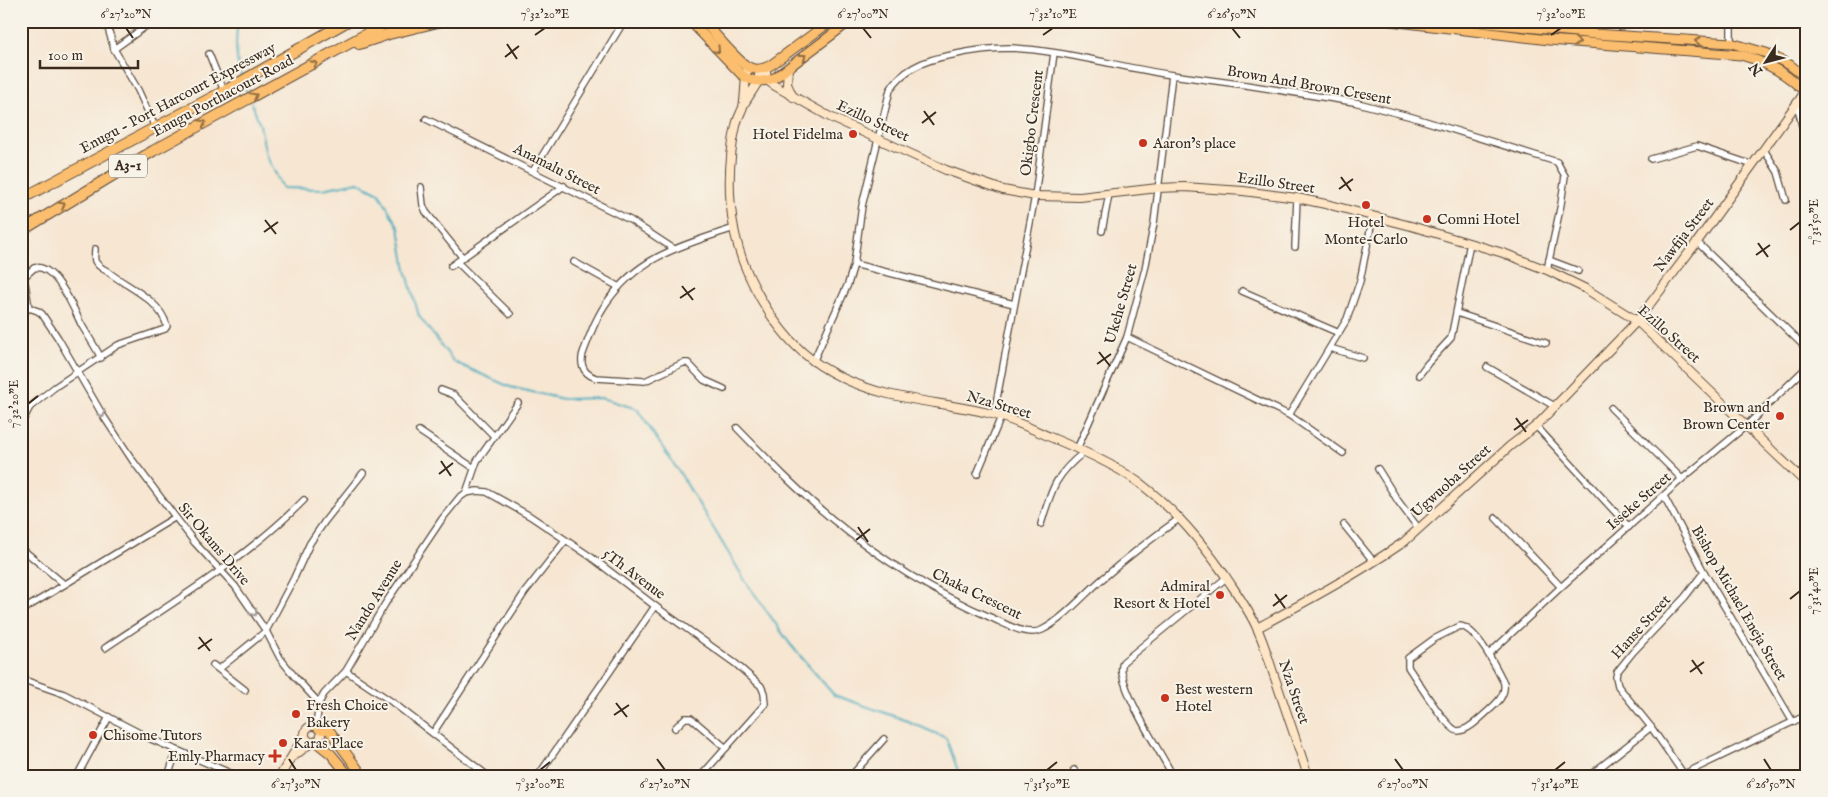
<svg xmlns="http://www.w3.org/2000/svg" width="1828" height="797" font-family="'IM FELL English',serif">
  <rect width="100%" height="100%" fill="#f7f3e8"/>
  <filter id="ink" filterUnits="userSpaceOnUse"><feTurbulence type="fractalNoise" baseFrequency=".02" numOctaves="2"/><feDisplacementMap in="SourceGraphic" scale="10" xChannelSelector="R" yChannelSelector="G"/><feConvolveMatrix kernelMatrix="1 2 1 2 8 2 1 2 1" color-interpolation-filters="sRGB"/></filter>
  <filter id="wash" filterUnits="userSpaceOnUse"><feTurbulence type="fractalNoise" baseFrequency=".0096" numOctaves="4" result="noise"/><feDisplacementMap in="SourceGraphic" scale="20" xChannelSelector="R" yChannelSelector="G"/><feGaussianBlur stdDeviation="1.12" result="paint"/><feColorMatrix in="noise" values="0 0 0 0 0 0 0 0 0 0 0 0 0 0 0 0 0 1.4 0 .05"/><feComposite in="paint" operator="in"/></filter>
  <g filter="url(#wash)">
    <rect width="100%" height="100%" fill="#f6e6d2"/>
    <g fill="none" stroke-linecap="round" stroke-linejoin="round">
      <g stroke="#3eaabd" stroke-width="2">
        <path d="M238,21C235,40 235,60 242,78"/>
        <path d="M244,85L248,95"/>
        <path d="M251,101L260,125L266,155L283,188L323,189L358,182L379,193L399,228L406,270L419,316L454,362L510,387L563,399L602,398L637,409L683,478L746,582L790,644L834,695L905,720L946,738L960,776"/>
      </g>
    </g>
  </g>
  <g filter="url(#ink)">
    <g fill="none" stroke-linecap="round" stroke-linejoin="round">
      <g stroke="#574639" stroke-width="8">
        <g id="street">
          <path d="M106,21L114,49L138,90L155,127"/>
          <path d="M1731,43V21"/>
          <path d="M114,49L153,21"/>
          <path d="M209,54L224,91"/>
          <path d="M1797,103L1802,126L1807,134"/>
          <path d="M426,119L630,220L674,249"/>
          <path d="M1764,150L1778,172L1786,200"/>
          <path d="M1651,159L1697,146L1753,165"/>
          <path d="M533,171L624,21"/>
          <path d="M421,187L423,205L426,212L463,258"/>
          <path d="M1102,231L1109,194"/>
          <path d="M1697,242L1807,349"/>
          <path d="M1295,247L1297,198"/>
          <path d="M1549,260L1578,271"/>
          <path d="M457,262L510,314"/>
          <path d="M574,262L619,287"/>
          <path d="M854,264L1014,304"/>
          <path d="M451,266L564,186"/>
          <path d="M1242,291L1339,333"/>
          <path d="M29,308L24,277L34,268C55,263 74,309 81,324C88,336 95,346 101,358"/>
          <path d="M1457,313L1546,343"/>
          <path d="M21,315L29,308L38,311L42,314L58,338L102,414L133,461L195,543L235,586L266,631L280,658L295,677L319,703"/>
          <path d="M1127,337L1289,415L1343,453"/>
          <path d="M1330,348L1363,358"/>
          <path d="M813,362L848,284L854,264L862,206L890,90C903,68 928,59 952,55C970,51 989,48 1009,48C1063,50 1118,67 1172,75"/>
          <path d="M1487,367L1556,407"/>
          <path d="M1419,375L1428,363L1451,338L1470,243"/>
          <path d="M724,389L704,380L688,363H683L645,381L596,378C581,373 579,361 585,348C591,332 597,316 607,302C640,255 682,246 734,228"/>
          <path d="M441,390L454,395L494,436"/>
          <path d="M1611,408L1682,479"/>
          <path d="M994,414L1035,196L1054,53"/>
          <path d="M1289,415L1347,319L1360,281L1373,216"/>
          <path d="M21,424L30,407L55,387L118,345L165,329L167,326C159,298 128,288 107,271C103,269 97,265 95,261C94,257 95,253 95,249"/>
          <path d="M1536,426L1629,527"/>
          <path d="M737,428C767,459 798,491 832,519C880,559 935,593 992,618C1006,624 1027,637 1042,630C1061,621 1084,595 1100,581C1125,559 1152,538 1180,518"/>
          <path d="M419,431L474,468"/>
          <path d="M1077,449L1127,337L1145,269L1154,223L1172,75L1246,85L1354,102L1412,117L1557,162L1565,176L1561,204L1547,270"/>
          <path d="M1378,469L1398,501L1419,529"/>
          <path d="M977,474L1001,417"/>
          <path d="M466,493L477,461L518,403"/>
          <path d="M1664,496L1704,572L1793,722"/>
          <path d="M1496,518L1561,587"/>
          <path d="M1041,524C1052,489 1054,476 1084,452"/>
          <path d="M1344,525L1374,562"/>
          <path d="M21,548L64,584"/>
          <path d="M21,611L174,518"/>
          <path d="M1460,626C1477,628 1497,669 1504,683C1506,696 1496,704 1487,712C1480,718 1468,731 1458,731C1447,730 1415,677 1408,667V658L1434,639Z"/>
          <path d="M105,648C173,602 246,559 304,500"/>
          <path d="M1489,654L1561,587L1682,479L1746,426L1807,367"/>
          <path d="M213,665L245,690"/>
          <path d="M219,669L266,631L294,578L310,543L325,521L363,473"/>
          <path d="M346,671L392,702L488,776"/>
          <path d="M21,679L64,694L151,739L237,776"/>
          <path d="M316,726L319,703L324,694L346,671L385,604L442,519L459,498L466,493L477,491L487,492L530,516L591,557L655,606L736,664L761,686L764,693L765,704L701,776"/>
          <path d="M675,728L685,718H691L726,748"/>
          <path d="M433,733L525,592L565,541"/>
          <path d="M1074,770L1077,776"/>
          <path d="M1684,774L1807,715"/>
          <path d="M77,776L109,717"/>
          <path d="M168,776L177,750"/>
          <path d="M538,776L655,606"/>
          <path d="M851,776L884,739"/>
          <path d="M1173,776C1158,748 1128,703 1122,673C1121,669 1122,665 1123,662L1226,578"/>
          <path d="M1589,776L1651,727"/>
          <path d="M1685,776L1651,727L1618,686L1616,677L1617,672L1633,652L1685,597L1704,572"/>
        </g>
      </g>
      <g stroke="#574639" stroke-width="10">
        <g id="secondary">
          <path d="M748,66C744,80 746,94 743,107C741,113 737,119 736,126C725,174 728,231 749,276C780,342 817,376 888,394C921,402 955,405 988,413C1010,418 1030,428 1050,437C1081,450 1114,464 1141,484C1175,510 1199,539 1224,574C1235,591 1247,607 1256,626C1265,644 1270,665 1277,684C1287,714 1298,745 1308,776"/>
          <path d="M765,68L768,81L775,86L830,117L946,170L1003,190L1035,196L1080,197L1158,188L1184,187L1243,191L1297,198L1330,205L1411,226L1503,253L1547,270L1586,289L1637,321L1807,484"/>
          <path d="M788,68L787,84L793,97"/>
          <path d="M744,104L758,82L760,69"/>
          <path d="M1257,628C1307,601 1357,574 1404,542L1510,446L1536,426L1637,321L1697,242L1805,92"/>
          <circle cx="313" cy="734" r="8"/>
          <path d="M294,756L312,742"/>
          <path d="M280,776L304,736"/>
        </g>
      </g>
      <g stroke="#574639" stroke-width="11">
        <g id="primary">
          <path d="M690,21L741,74C752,83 763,83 776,77L850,21"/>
          <path d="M703,21C715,33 735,59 748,67C756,71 764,69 771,65L831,21"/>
          <path d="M1390,21L1549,40L1741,55C1767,62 1788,74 1807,94"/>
          <path d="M1467,21L1595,34L1731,43L1766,53L1790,65L1807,79"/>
          <path d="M319,729L329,730L363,776"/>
          <path d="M316,742L331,754L349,776"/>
        </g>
      </g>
      <g stroke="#574639" stroke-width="12">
        <g id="highway">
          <path d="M359,44L389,34L442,21"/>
          <path d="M21,199L228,89L348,21"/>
          <path d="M21,231L153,151L390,21"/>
        </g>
      </g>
      <use href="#street" stroke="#fff" stroke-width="5.5"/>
      <use href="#secondary" stroke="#fde5c5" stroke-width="8"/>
      <use href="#primary" stroke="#fbbe6e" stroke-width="9"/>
      <use href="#highway" stroke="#fbbe6e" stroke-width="10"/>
    </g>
    <defs><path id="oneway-chevron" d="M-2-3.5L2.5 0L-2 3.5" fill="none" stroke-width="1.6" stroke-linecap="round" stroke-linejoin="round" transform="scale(1.25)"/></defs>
    <g stroke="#916d42">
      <use href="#oneway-chevron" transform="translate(1698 41) rotate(-176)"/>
      <use href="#oneway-chevron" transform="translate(1577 42) rotate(5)"/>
      <use href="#oneway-chevron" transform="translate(717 50) rotate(46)"/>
      <use href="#oneway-chevron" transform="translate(803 57) rotate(-38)"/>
      <use href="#oneway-chevron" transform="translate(314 64) rotate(-28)"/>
      <use href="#oneway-chevron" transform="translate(254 96) rotate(-29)"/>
      <use href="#oneway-chevron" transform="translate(203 123) rotate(-27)"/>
      <use href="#oneway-chevron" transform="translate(62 205) rotate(-31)"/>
    </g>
    <g stroke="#a79f9a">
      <use href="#oneway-chevron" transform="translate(102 414) rotate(58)"/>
      <use href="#oneway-chevron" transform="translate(254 613) rotate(55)"/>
    </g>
  </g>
  <path fill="none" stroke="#3b2a1e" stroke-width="2" d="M126,28L133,38M863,28L871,38M1232,28L1240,38M535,35L545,28M1043,35L1053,28M1551,35L1561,28M507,44L517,59M505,57L519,46M924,111L934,125M922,123L936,112M1341,177L1351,191M1339,189L1353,179M265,220L276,234M1790,230L1800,222M264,232L278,222M1758,243L1768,257M1756,255L1770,245M682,286L693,300M680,298L695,288M1099,352L1110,366M1097,364L1111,354M28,404L38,396M1516,418L1526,432M1514,430L1528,420M441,461L451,476M439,474L453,463M858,527L868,542M856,540L870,529M1275,594L1285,608M1790,599L1800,591M1273,606L1287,595M199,637L210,651M198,649L212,639M1692,660L1702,674M1690,672L1704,662M616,703L627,717M614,715L629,705M289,759L296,770M657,759L665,770M1395,759L1403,770M1764,759L1771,770M540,770L550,762M1047,770L1057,762M1555,770L1565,762"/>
  <g fill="#c8321e" stroke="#f7f3e8" stroke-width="2">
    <circle cx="853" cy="134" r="5"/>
    <circle cx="1143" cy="143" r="5"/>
    <circle cx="1366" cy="205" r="5"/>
    <circle cx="1427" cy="219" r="5"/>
    <circle cx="1780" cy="416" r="5"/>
    <circle cx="1220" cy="595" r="5"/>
    <circle cx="1165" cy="698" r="5"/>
    <circle cx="296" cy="714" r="5"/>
    <circle cx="93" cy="735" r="5"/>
    <circle cx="283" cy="743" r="5"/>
    <path d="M272.5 748.5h5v5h5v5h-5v5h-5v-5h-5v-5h5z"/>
  </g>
  <g text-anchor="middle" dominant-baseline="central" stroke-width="4" stroke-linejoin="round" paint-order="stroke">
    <rect fill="#f7f3e8" stroke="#73665b" stroke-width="1" x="109" y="154.5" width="38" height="23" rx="4"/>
    <g font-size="14" font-weight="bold" fill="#3b2a1e">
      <text x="128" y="166">A3-1</text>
    </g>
    <g font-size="15" fill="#3b2a1e" stroke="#f7f3e8">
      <text transform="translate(1309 85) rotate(10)">Brown And Brown Cresent</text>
      <text transform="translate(223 96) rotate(-28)">Enugu Porthacourt Road</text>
      <text transform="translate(178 98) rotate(-28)">Enugu - Port Harcourt Expressway</text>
      <text transform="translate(873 121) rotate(25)">Ezillo Street</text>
      <text transform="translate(1032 123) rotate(-83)">Okigbo Crescent</text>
      <text transform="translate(557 169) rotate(27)">Anamalu Street</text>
      <text transform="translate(1276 183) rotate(8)">Ezillo Street</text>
      <text transform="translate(1684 235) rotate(-53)">Nawfija Street</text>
      <text transform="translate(1121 304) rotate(-74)">Ukehe Street</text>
      <text transform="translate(1669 334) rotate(42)">Ezillo Street</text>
      <text transform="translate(999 405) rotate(16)">Nza Street</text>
      <text transform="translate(1451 481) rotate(-42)">Ugwuoba Street</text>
      <text transform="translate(1639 501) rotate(-41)">Isseke Street</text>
      <text transform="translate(214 544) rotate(50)">Sir Okams Drive</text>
      <text transform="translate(634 574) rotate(37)">5Th Avenue</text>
      <text transform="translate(977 594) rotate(26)">Chaka Crescent</text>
      <text transform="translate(374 600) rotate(-58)">Nando Avenue</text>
      <text transform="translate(1739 603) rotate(60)">Bishop Michael Eneja Street</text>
      <text transform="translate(1641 627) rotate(-48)">Hanse Street</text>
      <text transform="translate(1294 692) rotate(71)">Nza Street</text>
    </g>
    <g font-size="15" fill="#3b2a1e" stroke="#f7f3e8" text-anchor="start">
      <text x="843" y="134" text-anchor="end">Hotel Fidelma</text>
      <text x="1153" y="143">Aaron’s place</text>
      <text x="1437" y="219">Comni Hotel</text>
      <text x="1366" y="222" text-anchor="middle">Hotel<tspan x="1366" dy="17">Monte-Carlo</tspan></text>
      <text x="1770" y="407" text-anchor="end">Brown and<tspan x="1770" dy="17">Brown Center</tspan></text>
      <text x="1210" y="586" text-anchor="end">Admiral<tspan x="1210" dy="17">Resort &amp; Hotel</tspan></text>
      <text x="1175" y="689">Best western<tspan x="1175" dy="17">Hotel</tspan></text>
      <text x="306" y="705">Fresh Choice<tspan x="306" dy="17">Bakery</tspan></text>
      <text x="103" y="735">Chisome Tutors</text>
      <text x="293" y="743">Karas Place</text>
      <text x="265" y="756" text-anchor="end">Emly Pharmacy</text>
    </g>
  </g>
  <rect width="1828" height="797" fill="none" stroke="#f7f3e8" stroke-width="55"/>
  <g transform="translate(1766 62) rotate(234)" stroke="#f7f3e8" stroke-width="4" paint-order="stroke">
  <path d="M0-4L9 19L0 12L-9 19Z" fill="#3b2a1e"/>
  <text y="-8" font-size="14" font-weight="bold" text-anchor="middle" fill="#3b2a1e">N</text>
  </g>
  <path d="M40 60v8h98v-8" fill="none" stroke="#3b2a1e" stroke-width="2.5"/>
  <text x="48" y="60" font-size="15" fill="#3b2a1e" stroke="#f7f3e8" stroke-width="4" paint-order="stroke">100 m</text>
  <rect x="28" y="28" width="1772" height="742" fill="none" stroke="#3b2a1e" stroke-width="2"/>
  <g font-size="12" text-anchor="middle" fill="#3b2a1e">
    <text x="126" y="18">6°27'20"N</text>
    <text x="545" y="18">7°32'20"E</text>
    <text x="863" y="18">6°27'00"N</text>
    <text x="1053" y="18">7°32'10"E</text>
    <text x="1232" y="18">6°26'50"N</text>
    <text x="1561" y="18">7°32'00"E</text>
    <text transform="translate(1814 222) rotate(-90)" y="4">7°31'50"E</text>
    <text transform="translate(14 404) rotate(-90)" y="4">7°32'20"E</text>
    <text transform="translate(1814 591) rotate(-90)" y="4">7°31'40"E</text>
    <text x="296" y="788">6°27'30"N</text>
    <text x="540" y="788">7°32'00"E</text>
    <text x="665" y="788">6°27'20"N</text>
    <text x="1047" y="788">7°31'50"E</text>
    <text x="1403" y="788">6°27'00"N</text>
    <text x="1555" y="788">7°31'40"E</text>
    <text x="1771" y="788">6°26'50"N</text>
  </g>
</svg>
